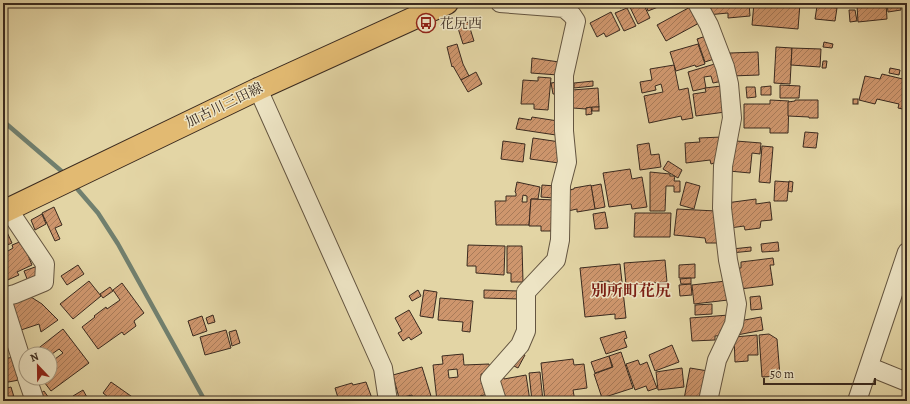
<svg xmlns="http://www.w3.org/2000/svg" width="910" height="404" font-family="Alegreya,'Noto Serif JP',serif">
  <defs>
    <pattern id="building-hatch" width="6" height="6" patternUnits="userSpaceOnUse"><rect width="6" height="6" fill="#ce966d"/><path d="M-1 1l2-2M0 6l6-6M5 7l2-2" fill="none" stroke="#a87b59"/></pattern>
  </defs>
  <rect width="100%" height="100%" fill="#e3d5a5"/>
  <filter id="stains"><feTurbulence type="fractalNoise" baseFrequency=".005" numOctaves="4"/><feColorMatrix values="0 0 0 0 .2 0 0 0 0 .09 0 0 0 0 .02 0 0 0 .5 -.17"/></filter>
  <radialGradient id="worn" r=".72"><stop offset=".6" stop-color="#630" stop-opacity="0"/><stop offset="1" stop-color="#630" stop-opacity=".3"/></radialGradient>
  <g fill="none" stroke-linecap="round" stroke-linejoin="round">
    <g stroke="#71806f" stroke-width="4.5">
      <path d="M3,121L66,175"/>
      <path d="M73,184L98,213L118,244L205,401"/>
    </g>
  </g>
  <g fill="url(#building-hatch)" stroke="#3a2a1f" fill-rule="evenodd">
    <path d="M620,3H625L626,5L620,8L618,4Z"/>
    <path d="M628,3H643L650,18L638,24Z"/>
    <path d="M645,3H656L658,7L648,11Z"/>
    <path d="M702,3H749L750,16L728,18V13L707,15Z"/>
    <path d="M754,3H800L798,29L752,25Z"/>
    <path d="M886,3L887,19L858,22L857,5Z"/>
    <path d="M887,3H900L901,10L888,12Z"/>
    <path d="M692,6L701,22L666,41L657,25Z"/>
    <path d="M817,6L837,8L835,21L815,19Z"/>
    <path d="M627,8L636,26L624,31L615,13Z"/>
    <path d="M849,10H855L857,21L850,22Z"/>
    <path d="M611,12L620,30L606,37L604,33L597,37L590,23Z"/>
    <path d="M468,22L474,41L463,44L457,25Z"/>
    <path d="M709,35L717,58L705,62L697,39Z"/>
    <path d="M824,42L833,44L832,48L823,47Z"/>
    <path d="M457,44L463,64L469,76L461,80L453,66L452,67L447,47Z"/>
    <path d="M698,44L705,64L696,67L695,65L676,71L670,52Z"/>
    <path d="M776,47L792,48L790,84L774,83Z"/>
    <path d="M792,48L821,49L820,67L791,65Z"/>
    <path d="M758,52L759,75L731,76L730,53Z"/>
    <path d="M532,58L559,62L558,75L531,73Z"/>
    <path d="M823,61H827L826,68H822Z"/>
    <path d="M718,63L723,81L713,83L711,76L704,77L706,88L693,91L688,72Z"/>
    <path d="M674,65L679,90L688,88L693,118L682,120L681,116L649,123L644,96L663,92L661,84L655,86L656,90L642,93L640,82L652,80L650,69Z"/>
    <path d="M890,68L900,70L899,75L889,73Z"/>
    <path d="M476,72L482,84L468,92L461,80Z"/>
    <path d="M882,74L907,80V110L898,108L899,104L877,99L875,104L859,100L865,76L880,79Z"/>
    <path d="M538,77L551,78L548,110L534,109V104H521L523,80L538,81Z"/>
    <path d="M593,81V86L574,88V83Z"/>
    <path d="M557,82L559,94H553L551,83Z"/>
    <path d="M780,85L800,86L799,98H780Z"/>
    <path d="M721,86L725,112L696,116L693,94L706,92L705,88Z"/>
    <path d="M771,86V95H761V87Z"/>
    <path d="M746,87H755L756,97L747,98Z"/>
    <path d="M598,88L599,107L586,108V109L573,108L572,90Z"/>
    <rect x="853" y="99" width="5" height="5"/>
    <path d="M770,100L789,101L788,133H770V128H744V104H770Z"/>
    <path d="M795,100H818V118H809V117L788,116V102L795,101Z"/>
    <path d="M591,107L592,114L586,115V108Z"/>
    <rect x="592" y="107" width="7" height="4"/>
    <path d="M532,117L558,121L556,135L516,129L519,118L531,120Z"/>
    <path d="M805,132L818,133L816,148L803,147Z"/>
    <path d="M722,137L718,162L711,164L710,160L686,163L685,143L700,142L699,138Z"/>
    <path d="M533,138L560,142L559,163L530,159Z"/>
    <path d="M503,141L525,144L523,162L501,159Z"/>
    <path d="M736,141L761,143L760,154L752,153L750,173L729,171Z"/>
    <path d="M649,143L651,155L659,154L661,167L640,170L637,145Z"/>
    <path d="M762,146L773,147L770,183L759,182Z"/>
    <path d="M668,161L682,170L678,178L663,169Z"/>
    <path d="M630,169L632,179L642,177L647,207L632,209L631,204L609,207L603,173Z"/>
    <path d="M650,172L670,174V176H675L674,181H680V192H674V186H666L665,211H650Z"/>
    <path d="M775,181L789,182L787,201H774Z"/>
    <path d="M789,181L793,182L792,192L788,191Z"/>
    <path d="M517,182L540,187L538,199H531L529,225H496L495,201H506V196H516V193L515,192ZM523,195L527,196V202H522Z"/>
    <path d="M686,182L700,186L694,209L680,205Z"/>
    <path d="M601,184L605,207L595,209L591,186Z"/>
    <path d="M542,185L555,186L554,198L541,197Z"/>
    <path d="M591,185L595,209L577,212V209L568,211L563,191L574,189V188Z"/>
    <path d="M531,199L555,200L554,231H541V226H529Z"/>
    <path d="M756,199V204L770,202L772,220L761,221L760,228L745,230L744,226L730,228L726,203Z"/>
    <path d="M54,207L62,225L55,228L60,239L55,241L42,213Z"/>
    <path d="M677,209L716,211L720,243H706L705,238L674,235Z"/>
    <path d="M605,212L608,228L595,229L593,214Z"/>
    <path d="M635,213H671L670,237H634Z"/>
    <path d="M42,214L46,224L35,230L31,220Z"/>
    <path d="M6,230L12,243L3,247V232Z"/>
    <path d="M22,241L32,265L17,272L19,275L3,282V254L13,248L12,245Z"/>
    <path d="M778,242L779,251L762,252L761,244Z"/>
    <path d="M468,245L505,246L504,275L476,273V266H467Z"/>
    <path d="M507,246H522L523,282H511V273H507Z"/>
    <path d="M751,247V251L731,253L732,249Z"/>
    <path d="M773,258L774,265H770L773,285L740,289L738,268H741V262Z"/>
    <path d="M665,260L667,282L626,285L624,263Z"/>
    <path d="M620,264L626,318L615,319V314L585,317L580,268ZM609,281L610,287L599,288L598,282Z"/>
    <path d="M695,264V278H679V265Z"/>
    <path d="M78,265L84,274L67,285L61,276Z"/>
    <path d="M35,267L38,274L29,284L24,271Z"/>
    <path d="M691,278V284H681L680,279Z"/>
    <path d="M89,281L101,296L73,319L60,304Z"/>
    <path d="M726,281L728,300L694,304L692,285Z"/>
    <path d="M122,283L144,313L134,321L136,326L124,335L122,332L98,349L82,327L95,317L94,316L106,307L107,309L120,300L113,290Z"/>
    <path d="M691,284L692,295L680,296L679,285Z"/>
    <path d="M110,287L113,291L103,298L100,294Z"/>
    <path d="M418,290L421,296L412,301L409,296Z"/>
    <path d="M424,290L437,292L433,318L420,316Z"/>
    <path d="M484,290L519,291V299L484,298Z"/>
    <path d="M760,296L762,309L751,310L750,297Z"/>
    <path d="M31,297L42,304L58,320L41,332L39,324L18,331L9,301Z"/>
    <path d="M440,298L473,301L470,332L462,331L463,322L438,320Z"/>
    <path d="M712,304V314L695,315V305Z"/>
    <path d="M409,310L422,333L411,340L409,337L403,341L398,333L402,331L395,318Z"/>
    <path d="M213,315L215,322L208,324L206,318Z"/>
    <path d="M729,315L725,335L715,336V340L692,341L690,318Z"/>
    <path d="M202,316L207,331L193,336L188,321Z"/>
    <path d="M761,317L763,330L737,335L739,321Z"/>
    <path d="M3,319L10,343L3,345Z"/>
    <path d="M63,329L89,363L51,391L41,378H50V354H31ZM59,349L63,353L55,359L52,354Z"/>
    <path d="M226,330L231,348L205,355L200,337Z"/>
    <path d="M236,330L240,343L232,346L229,332Z"/>
    <path d="M625,331L627,338L624,339L627,347L606,354L600,338Z"/>
    <path d="M769,334L777,339L780,376L762,377L759,335Z"/>
    <path d="M757,335L758,355H748V361L735,362L734,337Z"/>
    <path d="M672,345L679,362L655,371L649,355Z"/>
    <path d="M519,352L525,355L518,368L512,365Z"/>
    <path d="M621,352L633,388L602,398L594,374L613,367L609,356Z"/>
    <path d="M463,354L464,365L489,364L491,373L481,374L482,384L486,383L488,394L480,396L481,400L437,401L433,365L443,364L442,356ZM457,369L458,377L449,378L448,370Z"/>
    <path d="M609,356L612,367L595,373L591,362Z"/>
    <path d="M14,357L19,380L3,383V359Z"/>
    <path d="M573,359L574,365L584,364L587,388L573,390L575,401H545L541,363Z"/>
    <path d="M638,360L640,365L647,362L657,388L648,391L646,386L635,390L626,364Z"/>
    <path d="M422,367L431,396L414,401L412,395L399,398L393,375Z"/>
    <path d="M682,368L684,387L658,390L656,372Z"/>
    <path d="M690,368L708,371L702,401L684,399Z"/>
    <path d="M540,372L543,401H532L529,373Z"/>
    <path d="M503,375L504,379L526,375L530,401H501L497,376Z"/>
    <path d="M111,382L138,401H113L103,393Z"/>
    <path d="M366,382L373,401H339L335,388L352,383L353,385Z"/>
    <path d="M11,387L14,397L5,399L3,389Z"/>
    <path d="M83,390L88,399L84,401H76L73,396Z"/>
    <path d="M44,391L51,401H42L38,395Z"/>
  </g>
  <g fill="none" stroke-linecap="round" stroke-linejoin="round">
    <g stroke="#645540" stroke-width="20">
      <g id="minor">
        <path d="M697,3L709,25L725,67L729,84L732,118L723,166L722,208L728,260L737,304L734,324L717,360L708,401"/>
        <path d="M258,89L383,368L388,401"/>
        <path d="M3,297L15,294L44,282L45,264L8,209"/>
        <path d="M3,302L26,374"/>
        <path d="M870,367L907,382"/>
        <path d="M27,378L35,401"/>
        <path d="M497,401L490,379L520,345L526,331V292L556,260L560,240L561,185L567,162L564,131V75L576,21L572,15L564,8L500,3"/>
        <path d="M857,401L907,252"/>
      </g>
    </g>
    <g stroke="#3a2a1f" stroke-width="24">
      <path id="major" d="M3,212L258,89L447,3"/>
    </g>
    <use href="#minor" stroke="#ede4c4" stroke-width="18"/>
    <use href="#major" stroke="#e2ba72" stroke-width="22"/>
  </g>
  <defs>
    <g id="bus-ring" transform="scale(1)"><circle r="9.5" fill="#ede4c4" stroke="#8f2418" stroke-width="1.5"/><path d="M-5-6H5V4H4V6H2V4H-2V6H-4V4H-5ZM-3.5-4V0h7V-4ZM-3.5 1.2v1.5H-2V1.2ZM2 1.2v1.5H3.5V1.2Z" fill="#8f2418"/></g>
  </defs>
  <g fill-rule="evenodd">
    <use href="#bus-ring" x="426" y="23"/>
  </g>
  <g text-anchor="middle" dominant-baseline="central" stroke-width="3" stroke-linejoin="round" paint-order="stroke">
    <g font-size="14" fill="#3a2a1f" stroke="#ede4c4" text-anchor="start">
      <text x="440" y="23">花尻西</text>
    </g>
    <g font-size="14" fill="#3a2a1f" stroke="#ede4c4">
      <text transform="translate(224 105) rotate(-26)">加古川三田線</text>
    </g>
    <g font-size="16" font-weight="bold" fill="#7a1f14" stroke="#ede4c4">
      <text x="631" y="291">別所町花尻</text>
    </g>
  </g>
  <rect width="910" height="404" fill="none" stroke="#e3d5a5" stroke-width="16"/>
  <rect x="4" y="4" width="902" height="396" fill="none" stroke="#3a2a1f" stroke-width="2"/>
  <rect x="8" y="8" width="894" height="388" fill="none" stroke="#3a2a1f"/>
  <g transform="translate(38 366) rotate(338)"><circle r="19" fill="#ede4c4" stroke="#a59a82"/>
  <path d="M0-3L7 15L0 10L-7 15Z" fill="#8f2418"/>
  <text y="-6" font-size="11" font-weight="bold" text-anchor="middle" fill="#3a2a1f">N</text>
  </g>
  <path d="M764 378v6h111v-6" fill="none" stroke="#3a2a1f" stroke-width="2"/>
  <text x="770" y="378" font-size="12" fill="#3a2a1f" stroke="#ede4c4" stroke-width="3" paint-order="stroke">50 m</text>
  <rect width="100%" height="100%" filter="url(#stains)"/>
  <rect width="100%" height="100%" fill="url(#worn)"/>
</svg>
